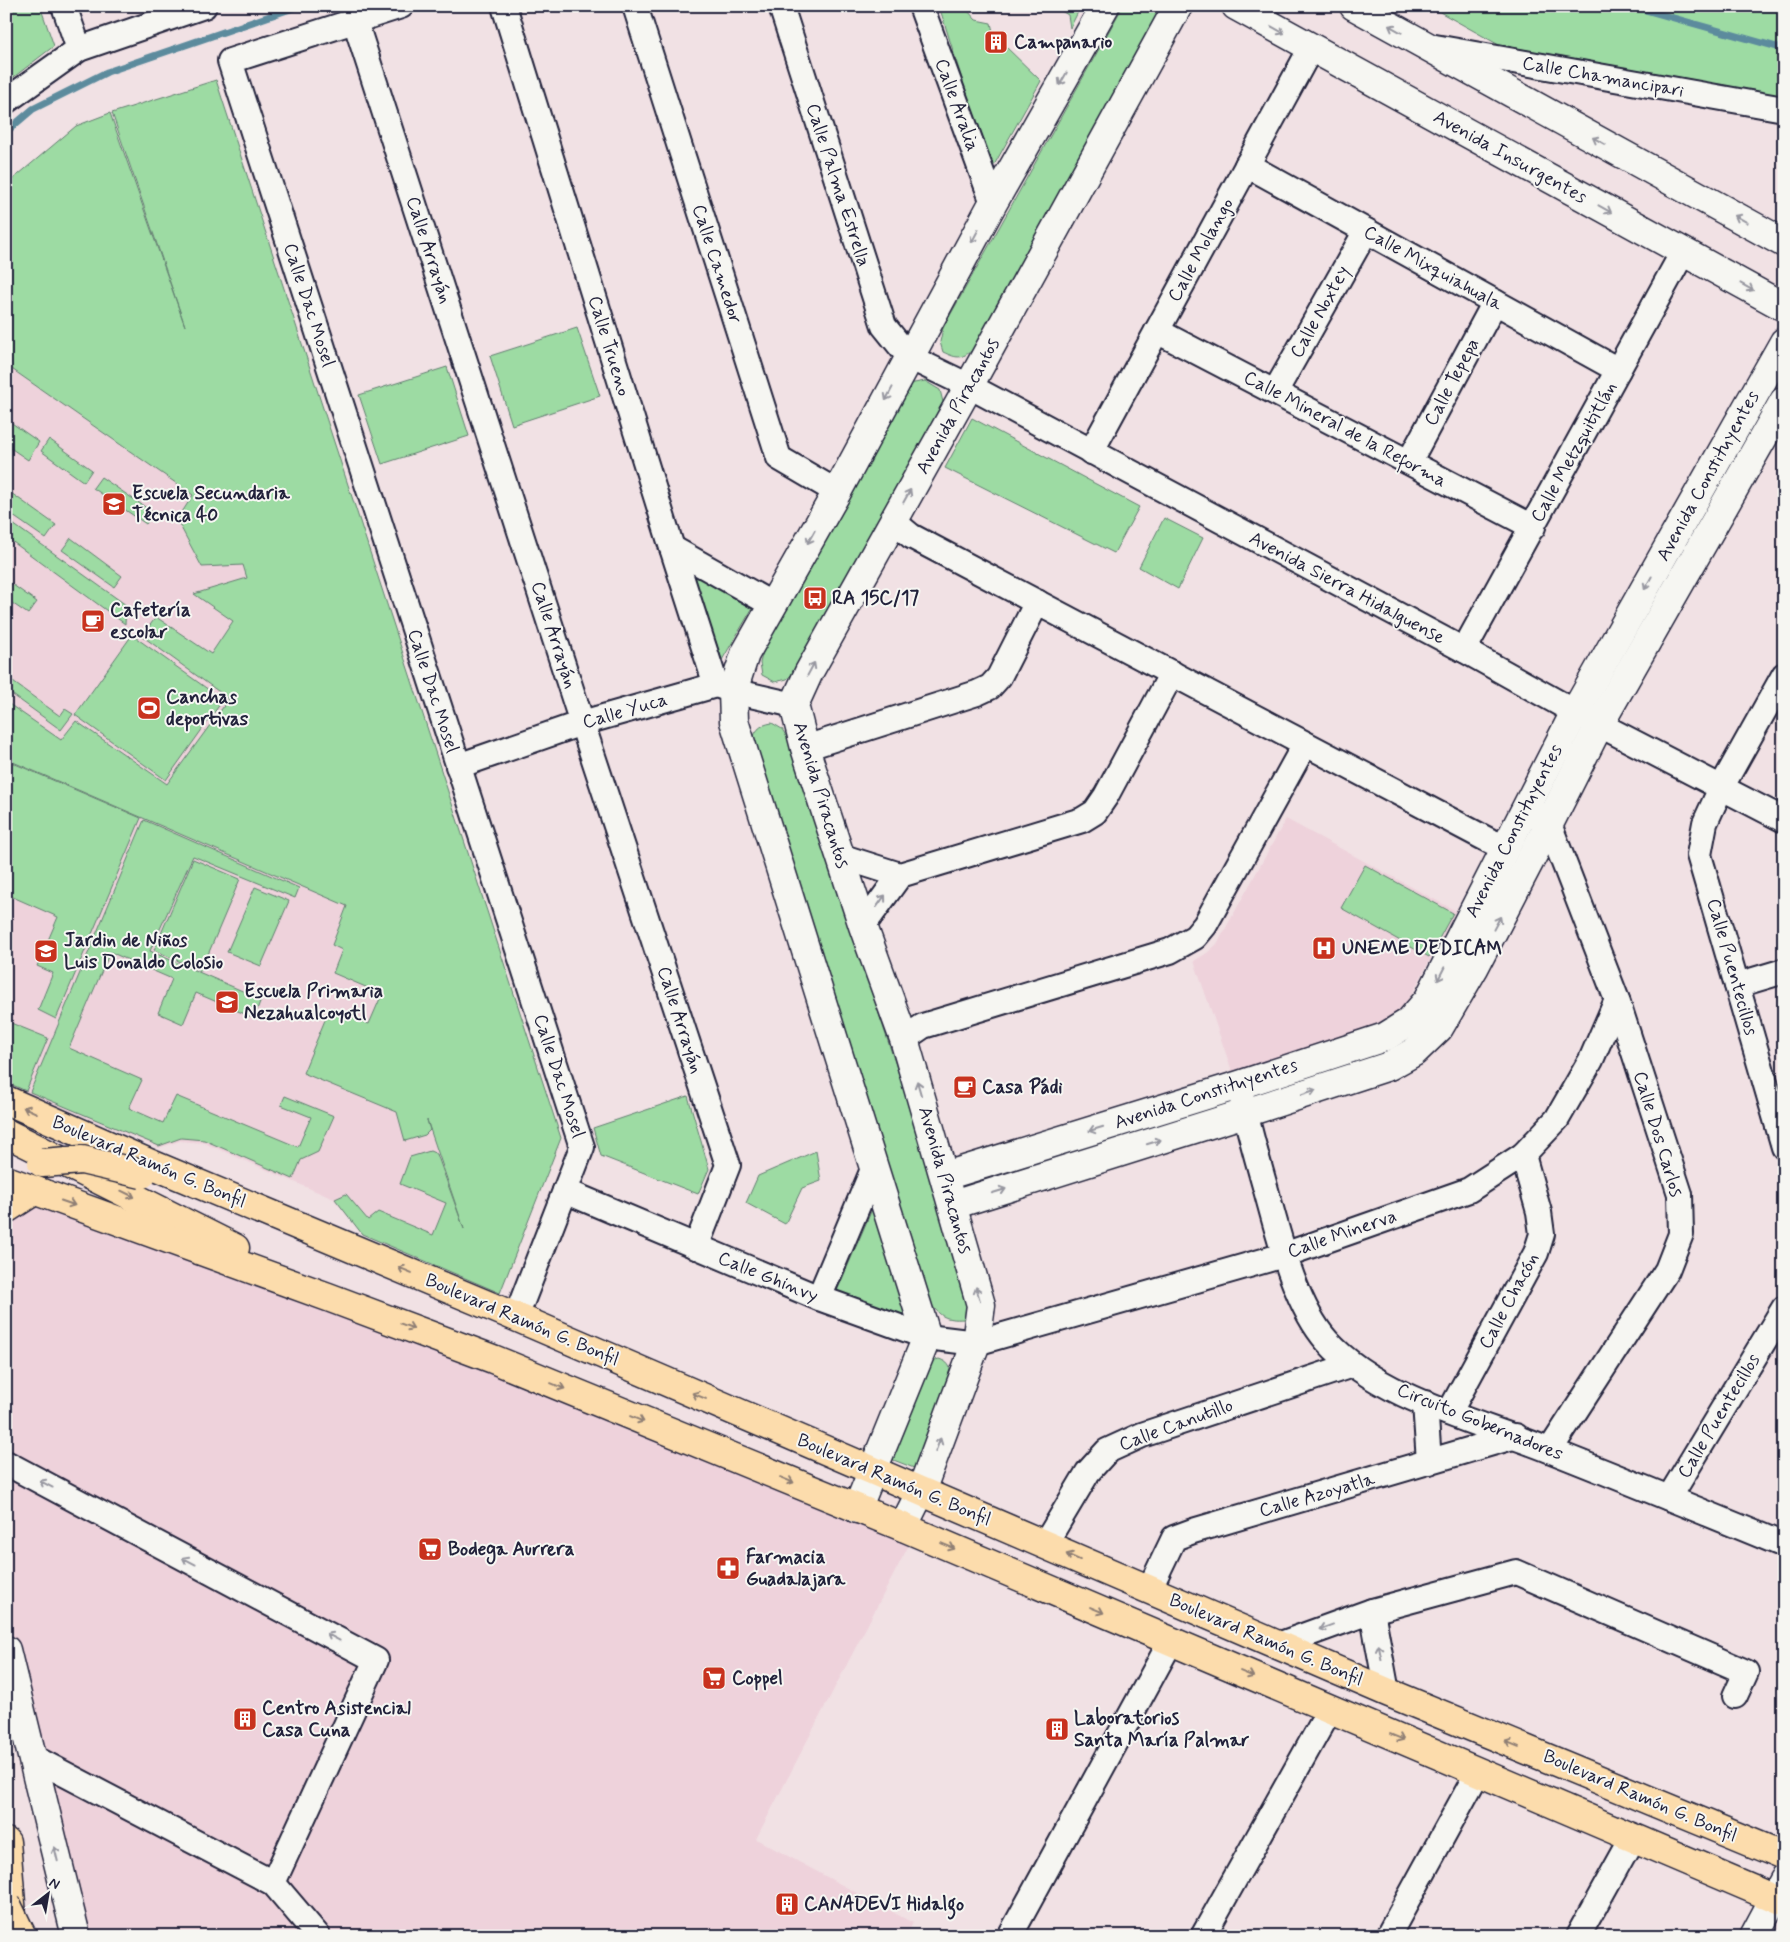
<svg xmlns="http://www.w3.org/2000/svg" width="1790" height="1942" font-family="Mynerve,sans-serif">
  <rect width="100%" height="100%" fill="#f1e1e4"/>
  <filter id="ink" filterUnits="userSpaceOnUse"><feTurbulence type="fractalNoise" baseFrequency=".02" numOctaves="2"/><feDisplacementMap in="SourceGraphic" scale="10" xChannelSelector="R" yChannelSelector="G"/><feConvolveMatrix kernelMatrix="1 2 1 2 8 2 1 2 1" color-interpolation-filters="sRGB"/></filter>
  <g filter="url(#ink)">
    <g fill="#eed2db">
      <path d="M110,113L202,443L482,1286L362,1234L334,1199L204,1143L180,1141L159,1148L6,1084V185L76,126Z"/>
      <path d="M1286,819L1456,911L1413,992L1403,1006L1387,1021L1372,1030L1233,1074L1194,961L1207,953L1217,944Z"/>
      <path d="M59,1187L909,1545L756,1839L913,1923L906,1936H64L6,1704V1200Z"/>
    </g>
    <g fill="#9ddba3" stroke="#607e6f">
      <path d="M6,6H40L54,46L6,83Z"/>
      <path d="M939,6C950,6 958,11 968,11L976,20L991,23L994,36L989,41L990,48L999,49L1003,44L1041,81L993,167L966,92Z"/>
      <path d="M1053,6H1081L1070,28L1068,15Z"/>
      <path d="M1123,6H1164L974,349C961,359 958,359 943,352L940,342L943,328Z"/>
      <path d="M1429,6H1784V96L1499,45Z"/>
      <path d="M216,80L561,1138L500,1293L362,1234L335,1199L346,1194L368,1220L378,1212L433,1235L446,1203L400,1184L410,1157L430,1151L437,1154L464,1229L427,1120L430,1130L425,1135L405,1141L397,1112L303,1073L330,1008L369,1024L382,994L333,973L342,950L332,945L347,906L6,759V702L61,740L76,721L167,784L229,699L142,636L156,617L211,654L233,621L194,594L247,578L243,565L202,567L177,520L193,495L6,365V185L76,126L110,113L185,326L112,113Z"/>
      <path d="M577,328L600,396L512,425L490,356Z"/>
      <path d="M447,367L469,436L382,464L359,395Z"/>
      <path d="M925,381L940,390L943,402L798,668L787,679L775,682L762,675L760,663L763,651L909,384Z"/>
      <path d="M972,418L1139,507L1114,553L945,468Z"/>
      <path d="M6,419L39,442L28,460L6,445Z"/>
      <path d="M49,439L92,470L84,482L41,451Z"/>
      <path d="M101,477L154,513L146,524L93,488Z"/>
      <path d="M11,493L56,525L46,539L6,511V500Z"/>
      <path d="M1164,518L1203,538L1178,589L1139,567Z"/>
      <path d="M6,519L126,605L125,624L6,537Z"/>
      <path d="M71,538L122,576L114,587L62,550Z"/>
      <path d="M693,574L752,609L722,660Z"/>
      <path d="M6,580L37,602L28,614L6,599Z"/>
      <path d="M132,635L223,700L166,780L75,715Z"/>
      <path d="M6,677L60,716L65,709L73,714L61,730L6,690Z"/>
      <path d="M772,723L782,729L789,741L970,1290L971,1308L964,1319C945,1320 941,1317 930,1303L752,744C754,731 759,725 772,723Z"/>
      <path d="M6,760L141,818L56,1019L38,1010L53,973L37,966L58,917L6,894Z"/>
      <path d="M144,820L299,888L295,898L193,856L150,951L261,999L254,1018L196,993L183,1024L158,1013L172,979L110,952L69,1048L142,1080L129,1108L163,1123L176,1096L298,1147L311,1117L281,1105L285,1096L334,1116L318,1152L301,1160L293,1179L204,1140L181,1138L159,1146L30,1092Z"/>
      <path d="M193,859L240,879L201,971L154,950Z"/>
      <path d="M1365,865L1453,913L1429,957L1341,908Z"/>
      <path d="M255,887L289,901L261,966L227,952Z"/>
      <path d="M6,1021L48,1038L26,1091L6,1082Z"/>
      <path d="M688,1096L709,1169L698,1194L601,1156L593,1128Z"/>
      <path d="M816,1151L821,1181L802,1188L785,1224L746,1203L758,1176Z"/>
      <path d="M873,1207L910,1321L837,1291Z"/>
      <path d="M939,1359C948,1362 951,1366 951,1376L914,1468L891,1459L932,1361Z"/>
    </g>
    <g fill="none" stroke-linecap="round" stroke-linejoin="round">
      <g stroke="#5c8b9d" stroke-width="7">
        <path d="M1631,6L1784,49"/>
        <path d="M6,132L33,109L107,72L299,6"/>
      </g>
      <g stroke="#22223b" stroke-width="28">
        <g id="minor">
          <path d="M64,6L79,49"/>
          <path d="M401,6L230,61L582,1147L516,1317"/>
          <path d="M504,6L672,548L716,685"/>
          <path d="M635,6L779,458L837,492"/>
          <path d="M781,6L884,326L909,357L969,386L1464,650L1575,712L1784,820"/>
          <path d="M921,6L993,203"/>
          <path d="M355,21L582,723L728,1165L696,1247"/>
          <path d="M1435,47L1784,109"/>
          <path d="M6,101L79,49L204,6"/>
          <path d="M1247,165L1618,370"/>
          <path d="M1157,331L1533,527"/>
          <path d="M1275,392L1366,231"/>
          <path d="M1091,452L1311,48"/>
          <path d="M1409,462L1495,302"/>
          <path d="M893,521L911,536L1490,841L1506,847"/>
          <path d="M672,548L773,605"/>
          <path d="M1464,650L1683,252"/>
          <path d="M1784,675L1721,788L1705,823L1699,855L1784,1147"/>
          <path d="M805,748L977,693L990,687L999,677L1037,602"/>
          <path d="M458,766L582,723L716,685L733,691L794,705"/>
          <path d="M1538,816L1549,824L1617,1000L1680,1194L1681,1234L1667,1270L1550,1450"/>
          <path d="M840,856L900,875L1082,820L1095,812L1106,796L1172,673"/>
          <path d="M863,926L900,875"/>
          <path d="M1737,985L1784,971"/>
          <path d="M904,1039L923,1026L1170,951L1195,937L1205,925L1305,744"/>
          <path d="M1239,1085C1246,1120 1256,1155 1266,1190C1279,1237 1295,1305 1327,1341C1378,1398 1479,1422 1549,1450C1628,1481 1706,1513 1784,1545"/>
          <path d="M565,1191L819,1298L927,1337L976,1343L1284,1255L1469,1190L1523,1155L1557,1119L1591,1060L1617,1000"/>
          <path d="M819,1298L874,1167"/>
          <path d="M1425,1403L1429,1462"/>
          <path d="M1449,1413L1536,1253L1542,1234L1539,1212L1523,1155"/>
          <path d="M6,1463L376,1660L273,1883"/>
          <path d="M1669,1498L1784,1308"/>
          <path d="M1045,1544L1088,1472L1107,1451L1142,1435L1352,1365"/>
          <path d="M1149,1590L1174,1538L1193,1531L1516,1436"/>
          <path d="M1372,1611L1387,1692"/>
          <path d="M1278,1645L1372,1611L1516,1572L1746,1672L1735,1696"/>
          <path d="M34,1758L273,1883L318,1936"/>
          <path d="M1010,1936L1171,1641"/>
          <path d="M1203,1936L1330,1709"/>
          <path d="M1388,1936L1478,1772"/>
          <path d="M1578,1936L1633,1837"/>
        </g>
      </g>
      <g stroke="#22223b" stroke-width="31">
        <g id="tertiary">
          <path d="M1236,6L1784,307"/>
          <path d="M1354,6L1784,243"/>
          <path d="M945,1176L1239,1085L1385,1037L1409,1022L1428,1000L1575,712L1784,342"/>
          <path d="M953,1205L1245,1113L1389,1066L1414,1052L1439,1028L1474,968L1549,824L1599,725L1784,401"/>
          <path d="M857,1509L927,1337L734,721L733,691L745,654L837,492L993,203L1105,6"/>
          <path d="M903,1527L921,1491L976,1343L981,1305L904,1039L863,926L805,748L794,705L809,672L969,386L1178,6"/>
          <path d="M6,1650L76,1936"/>
        </g>
      </g>
      <g stroke="#22223b" stroke-width="31">
        <path id="secondary" d="M1754,1936L1784,1880"/>
      </g>
      <g stroke="#22223b" stroke-width="31">
        <g id="primary">
          <path d="M6,1100L151,1164L516,1317L1387,1692L1784,1856"/>
          <path d="M6,1133L235,1248"/>
          <path d="M6,1180L328,1297L493,1359L903,1527L1784,1902"/>
          <path d="M6,1209L34,1191"/>
          <path d="M6,1842L13,1928"/>
        </g>
      </g>
      <use href="#minor" stroke="#f6f6f2" stroke-width="24"/>
      <use href="#tertiary" stroke="#f6f6f2" stroke-width="28"/>
      <use href="#secondary" stroke="#f6f6f2" stroke-width="28"/>
      <use href="#primary" stroke="#fcdcac" stroke-width="28"/>
      <g stroke="#22223b" stroke-width="31" stroke-linecap="butt">
        <g id="primary-bridge">
          <path d="M42,1163L82,1160L142,1174"/>
          <path d="M6,1903L22,1936"/>
        </g>
      </g>
      <use href="#primary-bridge" stroke="#fcdcac" stroke-width="28"/>
    </g>
    <defs><path id="oneway-shaft" d="M-6 0H5M1.5-3L5.5 0L1.5 3" fill="none" stroke-width="1.6" stroke-linecap="round" stroke-linejoin="round" transform="scale(1.25)"/></defs>
    <g stroke="#9797a0">
      <use href="#oneway-shaft" transform="translate(1395 29) rotate(-151)"/>
      <use href="#oneway-shaft" transform="translate(1278 30) rotate(29)"/>
      <use href="#oneway-shaft" transform="translate(1063 79) rotate(120)"/>
      <use href="#oneway-shaft" transform="translate(1599 141) rotate(-151)"/>
      <use href="#oneway-shaft" transform="translate(1605 209) rotate(29)"/>
      <use href="#oneway-shaft" transform="translate(1741 219) rotate(-151)"/>
      <use href="#oneway-shaft" transform="translate(975 236) rotate(118)"/>
      <use href="#oneway-shaft" transform="translate(1747 287) rotate(29)"/>
      <use href="#oneway-shaft" transform="translate(889 394) rotate(118)"/>
      <use href="#oneway-shaft" transform="translate(907 496) rotate(-61)"/>
      <use href="#oneway-shaft" transform="translate(811 537) rotate(119)"/>
      <use href="#oneway-shaft" transform="translate(1648 583) rotate(119)"/>
      <use href="#oneway-shaft" transform="translate(811 669) rotate(-62)"/>
      <use href="#oneway-shaft" transform="translate(881 901) rotate(-54)"/>
      <use href="#oneway-shaft" transform="translate(1497 923) rotate(-62)"/>
      <use href="#oneway-shaft" transform="translate(1441 974) rotate(117)"/>
      <use href="#oneway-shaft" transform="translate(919 1088) rotate(-106)"/>
      <use href="#oneway-shaft" transform="translate(1309 1092) rotate(-18)"/>
      <use href="#oneway-shaft" transform="translate(1096 1129) rotate(163)"/>
      <use href="#oneway-shaft" transform="translate(1154 1142) rotate(-17)"/>
      <use href="#oneway-shaft" transform="translate(999 1191) rotate(-17)"/>
      <use href="#oneway-shaft" transform="translate(978 1294) rotate(-106)"/>
      <use href="#oneway-shaft" transform="translate(938 1445) rotate(-69)"/>
      <use href="#oneway-shaft" transform="translate(46 1484) rotate(-152)"/>
      <use href="#oneway-shaft" transform="translate(189 1561) rotate(-152)"/>
      <use href="#oneway-shaft" transform="translate(1326 1627) rotate(160)"/>
      <use href="#oneway-shaft" transform="translate(333 1637) rotate(-152)"/>
      <use href="#oneway-shaft" transform="translate(1380 1652) rotate(-101)"/>
      <use href="#oneway-shaft" transform="translate(56 1854) rotate(-103)"/>
    </g>
    <g stroke="#8f7f74">
      <use href="#oneway-shaft" transform="translate(30 1110) rotate(-156)"/>
      <use href="#oneway-shaft" transform="translate(128 1194) rotate(26)"/>
      <use href="#oneway-shaft" transform="translate(68 1203) rotate(19)"/>
      <use href="#oneway-shaft" transform="translate(405 1270) rotate(-157)"/>
      <use href="#oneway-shaft" transform="translate(407 1326) rotate(21)"/>
      <use href="#oneway-shaft" transform="translate(558 1386) rotate(22)"/>
      <use href="#oneway-shaft" transform="translate(699 1396) rotate(-157)"/>
      <use href="#oneway-shaft" transform="translate(637 1419) rotate(22)"/>
      <use href="#oneway-shaft" transform="translate(787 1480) rotate(22)"/>
      <use href="#oneway-shaft" transform="translate(948 1546) rotate(23)"/>
      <use href="#oneway-shaft" transform="translate(1073 1557) rotate(-156)"/>
      <use href="#oneway-shaft" transform="translate(1097 1610) rotate(23)"/>
      <use href="#oneway-shaft" transform="translate(1247 1674) rotate(23)"/>
      <use href="#oneway-shaft" transform="translate(1397 1737) rotate(23)"/>
      <use href="#oneway-shaft" transform="translate(1512 1744) rotate(-158)"/>
    </g>
  </g>
  <defs>
    <g id="building-square" transform="scale(1.25)"><rect x="-9" y="-9" width="18" height="18" rx="4" fill="#c8321e" stroke="#f6f6f2"/><path d="M-4-6H4V6H1V3H-1V6H-4ZM-2.5-4.3h1.7v1.8h-1.7ZM.8-4.3h1.7v1.8H.8ZM-2.5-1h1.7V.8h-1.7ZM.8-1h1.7V.8H.8Z" fill="#fff"/></g>
    <g id="school-square" transform="scale(1.25)"><rect x="-9" y="-9" width="18" height="18" rx="4" fill="#c8321e" stroke="#f6f6f2"/><path d="M0-5L7-2L0 1L-7-2ZM-4 1L0 2.5L4 1V4Q0 6-4 4Z" fill="#fff"/></g>
    <g id="bus-square" transform="scale(1.25)"><rect x="-9" y="-9" width="18" height="18" rx="4" fill="#c8321e" stroke="#f6f6f2"/><path d="M-5-6H5V4H4V6H2V4H-2V6H-4V4H-5ZM-3.5-4V0h7V-4ZM-3.5 1.2v1.5H-2V1.2ZM2 1.2v1.5H3.5V1.2Z" fill="#fff"/></g>
    <g id="cafe-square" transform="scale(1.25)"><rect x="-9" y="-9" width="18" height="18" rx="4" fill="#c8321e" stroke="#f6f6f2"/><path d="M-5.5-4.5H6V0H3Q3 3.5 0 3.5H-2.5Q-5.5 3.5-5.5 0ZM3-3.2v2h1.7v-2ZM-6 4.5H4V6H-6Z" fill="#fff"/></g>
    <g id="stadium-square" transform="scale(1.25)"><rect x="-9" y="-9" width="18" height="18" rx="4" fill="#c8321e" stroke="#f6f6f2"/><path d="M0-5a6.5 5 0 1 0 0 10a6.5 5 0 1 0 0-10ZM-3.5-1.8h7v3.6h-7Z" fill="#fff"/></g>
    <g id="hospital-square" transform="scale(1.25)"><rect x="-9" y="-9" width="18" height="18" rx="4" fill="#c8321e" stroke="#f6f6f2"/><path d="M-5-5h3v3.5h4V-5h3V5h-3V1.5h-4V5h-3Z" fill="#fff"/></g>
    <g id="supermarket-square" transform="scale(1.25)"><rect x="-9" y="-9" width="18" height="18" rx="4" fill="#c8321e" stroke="#f6f6f2"/><path d="M-6-5.5h2.5l.6 2H6L4.5 2H-2.5L-4.4-4H-6ZM-1.5 3.2a1.3 1.3 0 1 0 .1 0ZM3 3.2a1.3 1.3 0 1 0 .1 0Z" fill="#fff"/></g>
    <g id="pharmacy-square" transform="scale(1.25)"><rect x="-9" y="-9" width="18" height="18" rx="4" fill="#c8321e" stroke="#f6f6f2"/><path d="M-2-6h4v4h4v4h-4v4h-4v-4h-4v-4h4Z" fill="#fff"/></g>
  </defs>
  <g fill-rule="evenodd">
    <use href="#building-square" x="996" y="42"/>
    <use href="#school-square" x="114" y="504"/>
    <use href="#bus-square" x="815" y="598"/>
    <use href="#cafe-square" x="93" y="621"/>
    <use href="#stadium-square" x="149" y="708"/>
    <use href="#hospital-square" x="1324" y="948"/>
    <use href="#school-square" x="46" y="951"/>
    <use href="#school-square" x="227" y="1002"/>
    <use href="#cafe-square" x="965" y="1087"/>
    <use href="#supermarket-square" x="430" y="1549"/>
    <use href="#pharmacy-square" x="728" y="1568"/>
    <use href="#supermarket-square" x="714" y="1678"/>
    <use href="#building-square" x="245" y="1719"/>
    <use href="#building-square" x="1057" y="1729"/>
    <use href="#building-square" x="787" y="1904"/>
  </g>
  <g text-anchor="middle" dominant-baseline="central" stroke-width="4" stroke-linejoin="round" paint-order="stroke">
    <g font-size="19" font-weight="bold" fill="#22223b" stroke="#f6f6f2" text-anchor="start">
      <text x="1014" y="42">Campanario</text>
      <text x="132" y="493">Escuela Secundaria<tspan x="132" dy="22">Técnica 40</tspan></text>
      <text x="832" y="598">RA 15C/17</text>
      <text x="110" y="610">Cafetería<tspan x="110" dy="22">escolar</tspan></text>
      <text x="166" y="697">Canchas<tspan x="166" dy="22">deportivas</tspan></text>
      <text x="64" y="940">Jardin de Niños<tspan x="64" dy="22">Luis Donaldo Colosio</tspan></text>
      <text x="1342" y="948">UNEME DEDICAM</text>
      <text x="244" y="991">Escuela Primaria<tspan x="244" dy="22">Nezahualcoyotl</tspan></text>
      <text x="982" y="1087">Casa Pádi</text>
      <text x="448" y="1549">Bodega Aurrera</text>
      <text x="746" y="1557">Farmacia<tspan x="746" dy="22">Guadalajara</tspan></text>
      <text x="732" y="1678">Coppel</text>
      <text x="262" y="1708">Centro Asistencial<tspan x="262" dy="22">Casa Cuna</tspan></text>
      <text x="1074" y="1718">Laboratorios<tspan x="1074" dy="22">Santa María Palmar</tspan></text>
      <text x="804" y="1904">CANADEVI Hidalgo</text>
    </g>
    <g font-size="19" fill="#22223b" stroke="#f6f6f2">
      <text transform="translate(1603 77) rotate(10)">Calle Chamancipari</text>
      <text transform="translate(957 105) rotate(70)">Calle Aralia</text>
      <text transform="translate(1510 157) rotate(29)">Avenida Insurgentes</text>
      <text transform="translate(838 185) rotate(72)">Calle Palma Estrella</text>
      <text transform="translate(429 250) rotate(72)">Calle Arrayán</text>
      <text transform="translate(1201 250) rotate(-61)">Calle Molango</text>
      <text transform="translate(717 264) rotate(72)">Calle Camedor</text>
      <text transform="translate(1433 268) rotate(29)">Calle Mixquiahuala</text>
      <text transform="translate(309 305) rotate(72)">Calle Dac Mosel</text>
      <text transform="translate(1320 312) rotate(-61)">Calle Noxtey</text>
      <text transform="translate(609 346) rotate(73)">Calle Trueno</text>
      <text transform="translate(1452 382) rotate(-62)">Calle Tepepa</text>
      <text transform="translate(958 406) rotate(-61)">Avenida Piracantos</text>
      <text transform="translate(1345 429) rotate(28)">Calle Mineral de la Reforma</text>
      <text transform="translate(1574 452) rotate(-61)">Calle Metzquititlán</text>
      <text transform="translate(1708 476) rotate(-61)">Avenida Constituyentes</text>
      <text transform="translate(1347 588) rotate(28)">Avenida Sierra Hidalguense</text>
      <text transform="translate(554 635) rotate(72)">Calle Arrayán</text>
      <text transform="translate(433 691) rotate(72)">Calle Dac Mosel</text>
      <text transform="translate(625 711) rotate(-16)">Calle Yuca</text>
      <text transform="translate(821 795) rotate(73)">Avenida Piracantos</text>
      <text transform="translate(1514 831) rotate(-63)">Avenida Constituyentes</text>
      <text transform="translate(1732 967) rotate(74)">Calle Puentecillos</text>
      <text transform="translate(680 1020) rotate(72)">Calle Arrayán</text>
      <text transform="translate(559 1076) rotate(72)">Calle Dac Mosel</text>
      <text transform="translate(1206 1094) rotate(-18)">Avenida Constituyentes</text>
      <text transform="translate(1658 1134) rotate(73)">Calle Dos Carlos</text>
      <text transform="translate(149 1162) rotate(23)">Boulevard Ramón G. Bonfil</text>
      <text transform="translate(945 1180) rotate(74)">Avenida Piracantos</text>
      <text transform="translate(1342 1234) rotate(-19)">Calle Minerva</text>
      <text transform="translate(768 1277) rotate(22)">Calle Ghinvy</text>
      <text transform="translate(1509 1301) rotate(-62)">Calle Chacón</text>
      <text transform="translate(522 1320) rotate(23)">Boulevard Ramón G. Bonfil</text>
      <text transform="translate(1719 1416) rotate(-59)">Calle Puentecillos</text>
      <text transform="translate(1480 1422) rotate(22)">Circuito Gobernadores</text>
      <text transform="translate(1176 1425) rotate(-20)">Calle Canutillo</text>
      <text transform="translate(894 1480) rotate(23)">Boulevard Ramón G. Bonfil</text>
      <text transform="translate(1317 1495) rotate(-16)">Calle Azoyatla</text>
      <text transform="translate(1266 1640) rotate(23)">Boulevard Ramón G. Bonfil</text>
      <text transform="translate(1640 1796) rotate(23)">Boulevard Ramón G. Bonfil</text>
    </g>
  </g>
  <rect width="1790" height="1942" fill="none" stroke="#f6f6f2" stroke-width="25"/>
  <rect x="12" y="12" width="1765" height="1917" fill="none" stroke="#22223b" stroke-width="2" filter="url(#ink)"/>
  <g transform="translate(48 1894) rotate(31)" stroke="#f6f6f2" stroke-width="4" paint-order="stroke">
  <path d="M0-4L9 19L0 12L-9 19Z" fill="#22223b"/>
  <text y="-8" font-size="14" font-weight="bold" text-anchor="middle" fill="#22223b">N</text>
  </g>
</svg>
